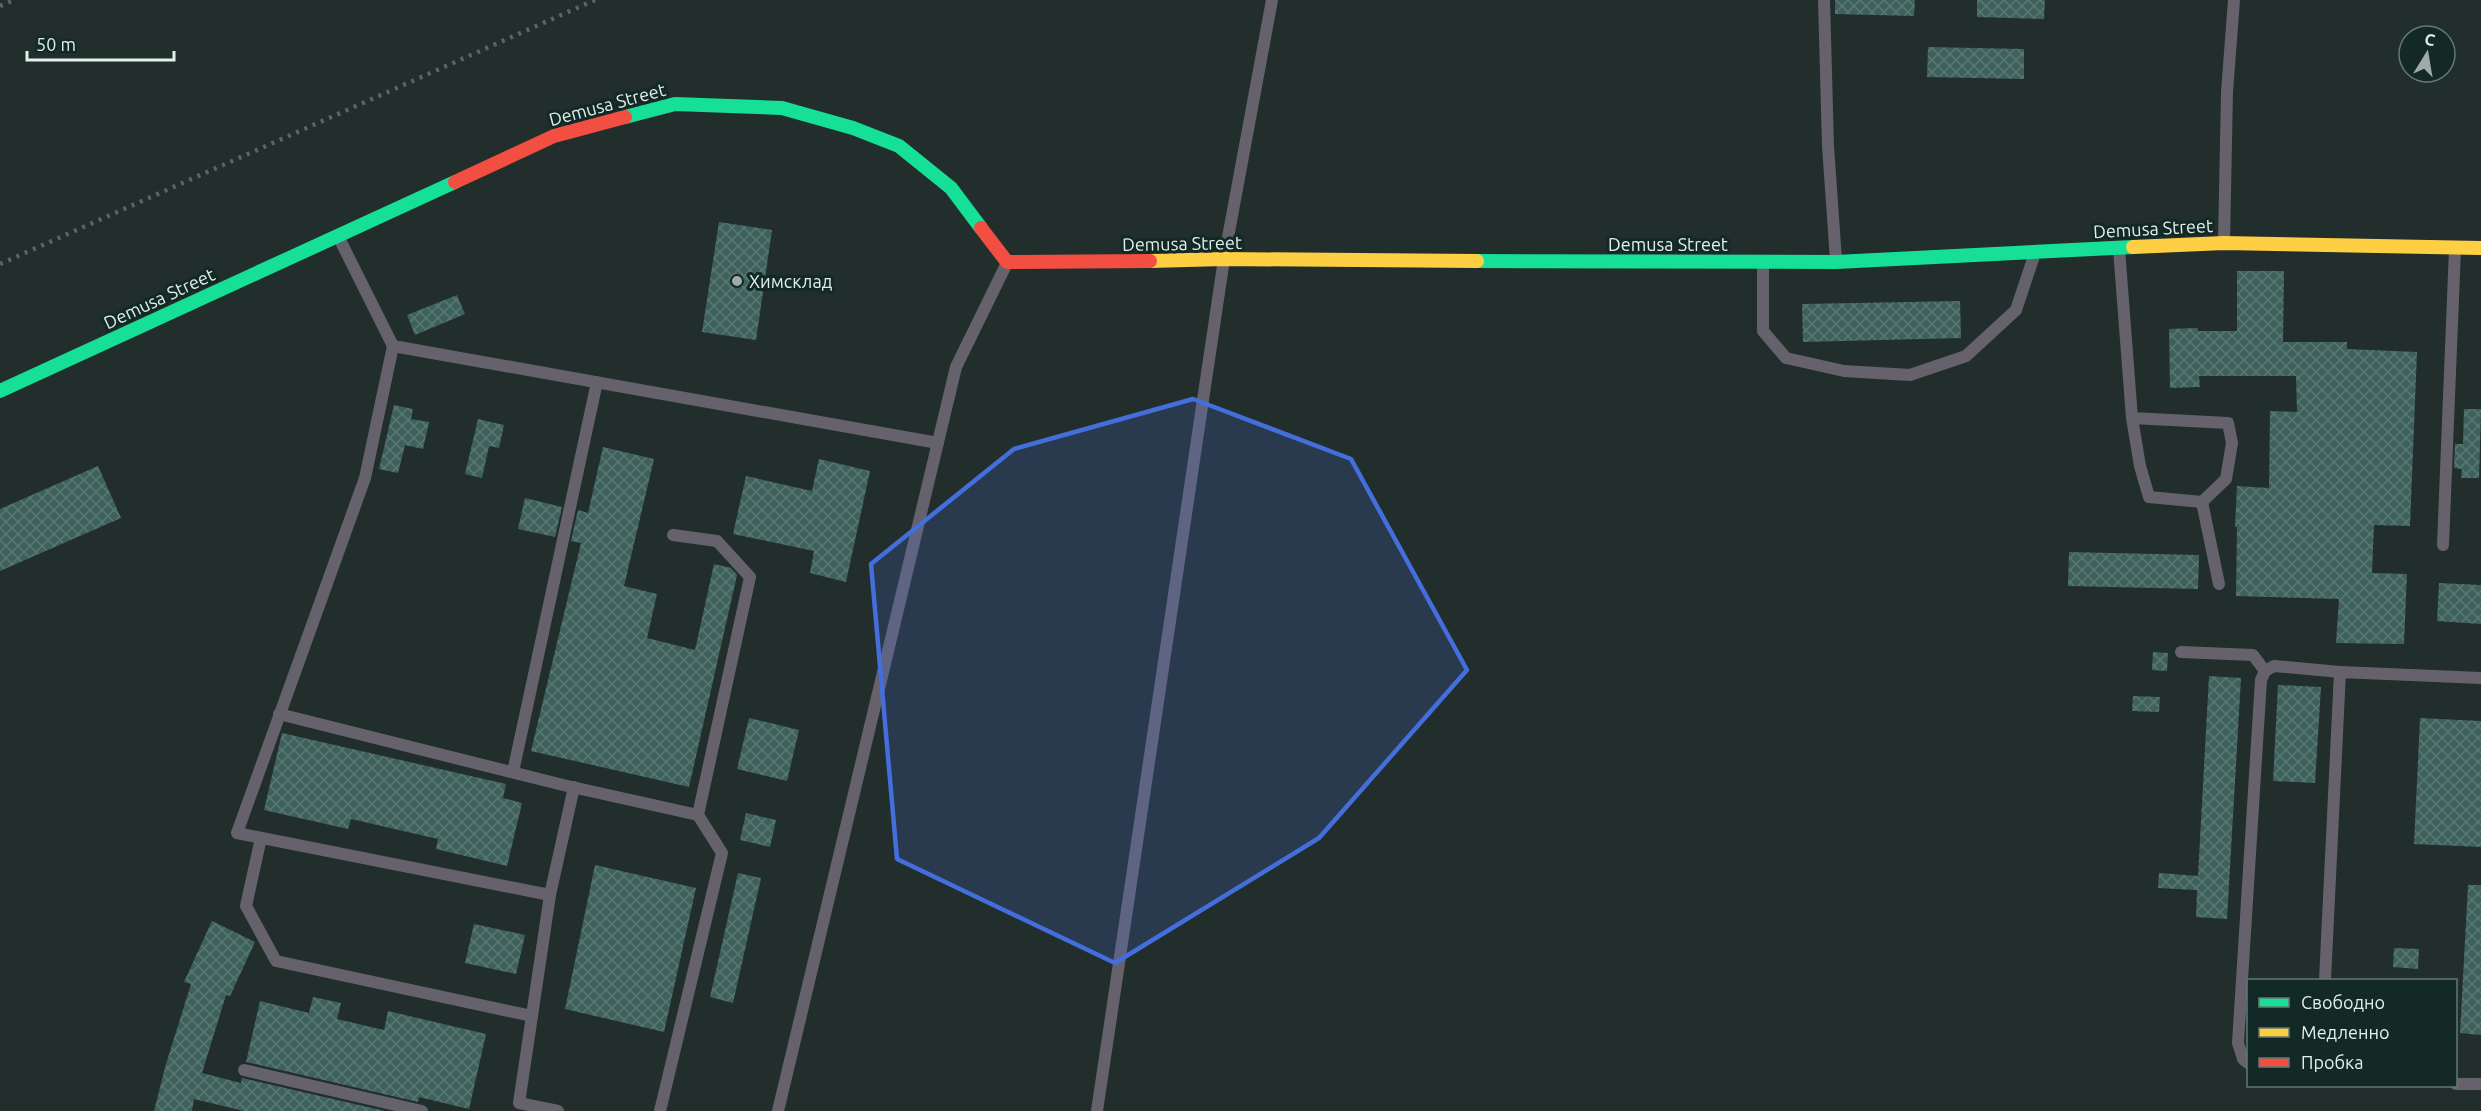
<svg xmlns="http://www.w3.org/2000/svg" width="2481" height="1111" font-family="Ubuntu,sans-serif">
  <defs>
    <pattern id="building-cross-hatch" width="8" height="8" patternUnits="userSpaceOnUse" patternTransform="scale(1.5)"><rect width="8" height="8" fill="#3f615b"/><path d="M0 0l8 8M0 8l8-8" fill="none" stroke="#5a7873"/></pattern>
  </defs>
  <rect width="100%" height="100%" fill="#222e2b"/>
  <g fill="url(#building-cross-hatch)">
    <path d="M1835,0H1915L1914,16L1835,14Z"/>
    <path d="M1977,0H2045L2044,19L1977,17Z"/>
    <path d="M1928,47L2024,49V79L1927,77Z"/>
    <path d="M719,222L772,230L756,340L702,332Z"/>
    <path d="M2237,271H2284L2283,342H2347V349L2417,352L2410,526L2374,525L2372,573L2407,574L2404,644L2336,643L2339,599L2236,596L2237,527H2235L2237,486L2269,488L2270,411L2297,412L2296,376H2199L2200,387L2170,388L2169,329L2198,328V331H2237Z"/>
    <path d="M457,295L465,314L415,335L407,315Z"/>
    <path d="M1960,301L1961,338L1803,342L1802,304Z"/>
    <path d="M394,405L413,409L411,419L429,422L423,449L405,445L398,473L379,469Z"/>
    <path d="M2464,409H2481L2479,478H2461L2462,469L2454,468L2455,444H2463Z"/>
    <path d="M478,419L504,425L499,448L489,446L482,478L465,474Z"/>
    <path d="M603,447L654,459L624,586L657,594L647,638L695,650L714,564L731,568L737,575L689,787L531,751L581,543L571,541L578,510L588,513Z"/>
    <path d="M819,459L870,471L846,582L810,573L814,551L733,534L746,476L812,491Z"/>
    <path d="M98,466L121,518L0,571V509Z"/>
    <path d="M525,498L562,507L555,537L518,529Z"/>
    <path d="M2069,552L2199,555L2198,589L2068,586Z"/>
    <path d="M2439,583L2481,585V624L2437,621Z"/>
    <path d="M2153,652L2168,653L2167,671L2152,670Z"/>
    <path d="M2209,676L2241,678L2227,919L2196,917L2197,890L2158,888L2159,873L2198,876Z"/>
    <path d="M2278,685L2321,687L2315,783L2273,781Z"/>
    <path d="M2133,696L2160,697L2159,712L2132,711Z"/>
    <path d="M749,718L799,730L787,781L737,769Z"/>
    <path d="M2420,718L2481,721V847L2414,844Z"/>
    <path d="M282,733L506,784L503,798L522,803L507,866L436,849L438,839L351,819L348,829L264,810Z"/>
    <path d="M746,813L776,820L770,847L740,840Z"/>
    <path d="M595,865L696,888L664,1032L565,1009Z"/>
    <path d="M738,873L761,878L733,1003L710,997Z"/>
    <path d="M2468,885H2481V1035L2460,1033Z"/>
    <path d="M212,921L255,942L230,996L226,995L202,1073L241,1083L242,1078L385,1111H244L194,1099L192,1111H154L166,1064L191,984L184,982Z"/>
    <path d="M474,924L525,935L516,974L465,963Z"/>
    <path d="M2394,948L2419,949L2418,969L2393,967Z"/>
    <path d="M313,997L341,1003L337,1019L384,1030L388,1011L486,1034L469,1109L419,1097L418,1102L246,1062L260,1001L309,1013Z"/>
  </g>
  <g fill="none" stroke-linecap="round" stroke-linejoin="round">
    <g stroke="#66626c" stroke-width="12">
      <path d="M1824,0L1828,146L1836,260"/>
      <path d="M338,236L393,346L938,443"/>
      <path d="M2224,242L2227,92L2234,0"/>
      <path d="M2119,249L2132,418L2228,423L2232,443L2226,479L2202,502L2149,497L2140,466L2132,418"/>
      <path d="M1763,264V331L1786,358L1844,371L1910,375L1966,356L2016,310L2035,253"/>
      <path d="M393,346L365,478L237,833L550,895"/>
      <path d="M2202,502L2219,584"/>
      <path d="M2443,545L2455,249"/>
      <path d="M2181,652L2253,655L2265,671"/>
      <path d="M279,714L563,785L698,815"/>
      <path d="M513,772L597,382"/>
      <path d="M261,838L246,906L276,961L532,1016"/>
      <path d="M2325,980L2340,672L2481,678"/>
      <path d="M2248,1063L2243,1059L2238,1043L2261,680L2265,671L2274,666L2340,672"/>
      <path d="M244,1070L422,1111"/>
      <path d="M2456,1084H2481"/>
      <path d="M558,1111L519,1103L550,895L574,787"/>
      <path d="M660,1111L722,853L698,815L750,577L717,541L673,535"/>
      <path d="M778,1111L956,367L1007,263"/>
      <path d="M1097,1111L1224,259L1272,0"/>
    </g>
    <g stroke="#16e098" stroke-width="14">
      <path d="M625,117L675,104L782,108L853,128L899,146L951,188L981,228"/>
      <path d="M1477,261L1836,262L2133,247"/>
      <path d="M0,391L455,182"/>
    </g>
    <g stroke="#ffcf43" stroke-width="14">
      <path d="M2133,247L2224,243L2481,248"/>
      <path d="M1150,261L1224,259L1477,261"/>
    </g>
    <g stroke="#f24e42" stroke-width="14">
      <path d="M455,182L554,136L625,117"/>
      <path d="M981,228L1007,262L1150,261"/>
    </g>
    <g stroke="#5e6365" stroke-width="4.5" stroke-dasharray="3 6" stroke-linecap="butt">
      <path d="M0,6L14,0"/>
      <path d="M0,264L595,0"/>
    </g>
  </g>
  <path fill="#446edc" fill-opacity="0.2" stroke="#446edc" stroke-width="4.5" stroke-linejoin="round" d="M1193,399L1351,459L1467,670L1319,838L1115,963L897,859L871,564L1014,449Z"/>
  <circle fill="#9eaba8" stroke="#132925" stroke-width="2" cx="737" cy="281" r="6"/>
  <g text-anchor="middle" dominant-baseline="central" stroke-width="6" stroke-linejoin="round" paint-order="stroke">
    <g font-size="18" fill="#e1efeb" stroke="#132925">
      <text transform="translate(607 104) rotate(-15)">Demusa Street</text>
      <text transform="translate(2153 228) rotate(-3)">Demusa Street</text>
      <text transform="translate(1182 243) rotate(-1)">Demusa Street</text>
      <text x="1668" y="244">Demusa Street</text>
      <text transform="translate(159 298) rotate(-25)">Demusa Street</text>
    </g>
    <g font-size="18" fill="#e1efeb" stroke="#132925" text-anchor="start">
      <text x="749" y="281">Химсклад</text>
    </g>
  </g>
  <rect x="2247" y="979" width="210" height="108" fill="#132925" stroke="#657874" stroke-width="1.5"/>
  <rect x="2259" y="998" width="30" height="9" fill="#16e098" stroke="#657874" stroke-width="1.5"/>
  <text x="2301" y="1009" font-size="18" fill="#e1efeb">Свободно</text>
  <rect x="2259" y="1028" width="30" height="9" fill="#ffcf43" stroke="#657874" stroke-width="1.5"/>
  <text x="2301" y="1039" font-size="18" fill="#e1efeb">Медленно</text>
  <rect x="2259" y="1058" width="30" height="9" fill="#f24e42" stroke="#657874" stroke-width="1.5"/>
  <text x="2301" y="1069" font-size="18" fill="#e1efeb">Пробка</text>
  <g transform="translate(2427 54) rotate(11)"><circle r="28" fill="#132925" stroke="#657874" stroke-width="1.5"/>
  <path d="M0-4.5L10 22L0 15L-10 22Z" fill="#9eaba8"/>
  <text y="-9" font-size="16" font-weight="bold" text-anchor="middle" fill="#e1efeb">С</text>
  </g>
  <path d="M27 51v9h147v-9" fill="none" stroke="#e1efeb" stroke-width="3"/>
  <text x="36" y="51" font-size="18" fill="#e1efeb" stroke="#132925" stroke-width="4.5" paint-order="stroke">50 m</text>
</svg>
